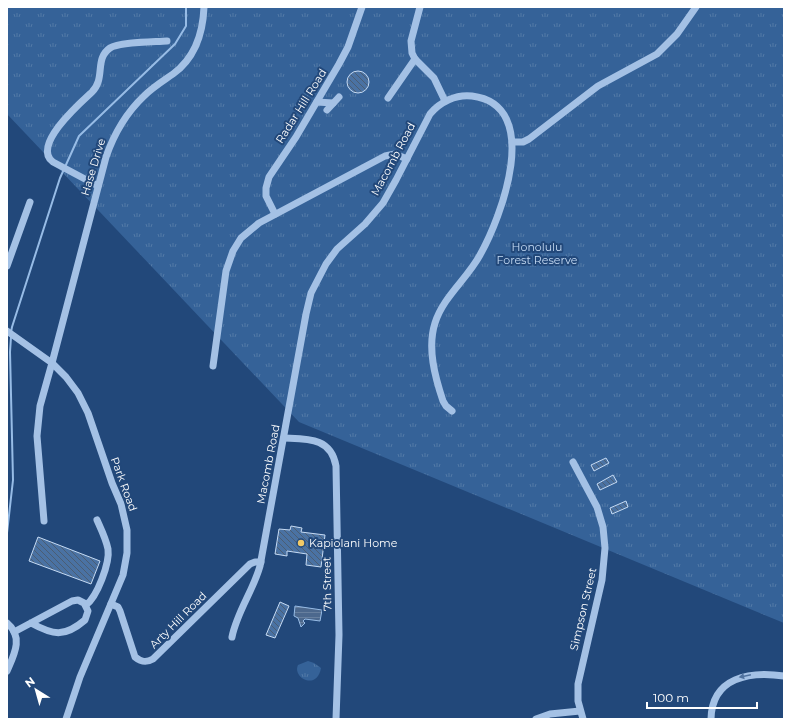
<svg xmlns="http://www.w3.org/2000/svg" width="791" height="726" font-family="Montserrat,sans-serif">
  <defs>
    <pattern id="park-tufts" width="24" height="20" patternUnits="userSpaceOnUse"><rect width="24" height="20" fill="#356298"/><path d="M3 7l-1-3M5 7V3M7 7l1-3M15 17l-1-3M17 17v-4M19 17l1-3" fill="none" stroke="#537aa7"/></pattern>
    <pattern id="water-rules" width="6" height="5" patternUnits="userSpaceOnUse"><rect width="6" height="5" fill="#4c688d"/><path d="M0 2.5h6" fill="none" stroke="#677f9e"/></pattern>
    <pattern id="building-back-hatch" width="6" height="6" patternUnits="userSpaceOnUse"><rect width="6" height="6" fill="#4a72a3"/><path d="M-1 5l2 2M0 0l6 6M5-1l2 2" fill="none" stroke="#4b5d73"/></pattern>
  </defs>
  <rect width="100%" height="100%" fill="#22487a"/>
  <g fill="url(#park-tufts)">
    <path d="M7,7H784V623L299,422L7,114Z"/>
    <path d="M308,661L314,663L321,668C317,691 292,678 298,665Z"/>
  </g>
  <path fill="url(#water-rules)" stroke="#97bce6" d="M295,606L322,610L320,621L305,619L303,621L305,623L301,627L298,618L294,616Z"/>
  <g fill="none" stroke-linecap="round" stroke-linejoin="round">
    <g stroke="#97bce6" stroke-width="2">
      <path d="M11,332L12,327L60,178L79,136L175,44L186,26V7"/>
      <path d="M7,533L13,480L10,352L11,337"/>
    </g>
  </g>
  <g fill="url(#building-back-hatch)" stroke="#c6dbf4">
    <circle cx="358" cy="82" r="11"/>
    <path d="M606,458L609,463L594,471L591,465Z"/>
    <path d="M613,475L617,482L600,490L597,484Z"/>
    <path d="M626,501L628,507L612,514L610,508Z"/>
    <path d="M291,526L302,528L301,532L325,535L321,567L306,565L307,554L287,551V556L275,554L279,529L290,530Z"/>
    <path d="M38,537L100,561L91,584L29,561Z"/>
    <path d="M280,602L289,606L275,638L266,635Z"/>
  </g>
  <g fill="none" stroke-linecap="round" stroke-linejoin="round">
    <g stroke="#a4c1e5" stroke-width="7">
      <path d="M420,7L411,41L412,53L415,59L434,78L445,101"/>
      <path d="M388,98L415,59"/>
      <path d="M317,102L333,103"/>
      <path d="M327,110L339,97"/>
      <path d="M512,142H523L529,139L598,86L657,54L677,34L696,7"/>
      <path d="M98,186L53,162C31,146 80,103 92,92C106,78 94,59 110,48C119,42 154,42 167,41"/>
      <path d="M275,214L266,196V188L269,177L296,137L339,64L348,47L362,7"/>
      <path d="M7,266L30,202"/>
      <path d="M7,331L52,363L66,377L78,393L88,413L112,483L121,504L127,530V553L123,575L80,677L66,719"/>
      <path d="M213,366L226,271L233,251L241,238L259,223L385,156L395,154L407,159"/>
      <path d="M284,438C307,439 331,437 336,466L339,635L336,719"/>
      <path d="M573,462L597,507L603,527L605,548L602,580L578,684V701L583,719"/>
      <path d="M44,521L37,436L40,406L52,363L106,157C114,134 126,113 144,96C153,87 163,81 173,74C195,58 203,33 204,7"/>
      <path d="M111,604L118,607L120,611L135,657C141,662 146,663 153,659L250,564L255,562H261"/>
      <path d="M86,605C97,597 110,563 108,549C106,539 101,529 97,520"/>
      <path d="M7,623C24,637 14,655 7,671"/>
      <path d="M14,632L72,601L78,600L84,603L88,611L85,620C64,638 53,635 31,623"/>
      <path d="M232,637C237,612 253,591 260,566L306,314L311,293L326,264L337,249L365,224L383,203L396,180L430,114C440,102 456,94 472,96C544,105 501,218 480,255C467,279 443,297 435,323C427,348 435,377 443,401L446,406L452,411"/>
      <path d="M536,719L550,714L580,711"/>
      <path d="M711,719C712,677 750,671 784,676"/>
    </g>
  </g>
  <defs><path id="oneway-solid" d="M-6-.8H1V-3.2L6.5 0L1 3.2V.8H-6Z"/></defs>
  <use fill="#50729f" href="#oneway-solid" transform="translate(745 676) rotate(168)"/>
  <circle fill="#f1c966" stroke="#22487a" stroke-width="1.5" cx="301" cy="543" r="4"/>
  <g text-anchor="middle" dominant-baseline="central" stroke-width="4" stroke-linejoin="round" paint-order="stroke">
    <g font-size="11" fill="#fff" stroke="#22487a">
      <text transform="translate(301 106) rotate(-58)">Radar Hill Road</text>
      <text transform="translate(393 159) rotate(-62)">Macomb Road</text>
      <text transform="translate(93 167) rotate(-73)">Hase Drive</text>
      <text transform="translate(268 464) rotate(-79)">Macomb Road</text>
      <text transform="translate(124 484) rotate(70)">Park Road</text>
      <text transform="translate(327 584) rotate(-91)">7th Street</text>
      <text transform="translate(583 609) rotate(-77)">Simpson Street</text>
      <text transform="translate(178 620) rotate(-45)">Arty Hill Road</text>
    </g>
    <g font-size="11" fill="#c6dbf4" stroke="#22487a">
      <text x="537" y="247">Honolulu<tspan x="537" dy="13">Forest Reserve</tspan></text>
    </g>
    <g font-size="11" fill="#fff" stroke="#22487a" text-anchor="start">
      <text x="309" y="543">Kapiolani Home</text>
    </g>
  </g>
  <rect width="791" height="726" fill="none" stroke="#ffffff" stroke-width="16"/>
  <g transform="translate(36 690) rotate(323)" stroke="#22487a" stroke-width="3" paint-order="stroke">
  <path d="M0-3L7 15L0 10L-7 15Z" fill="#ffffff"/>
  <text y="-6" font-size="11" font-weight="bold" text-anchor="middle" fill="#ffffff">N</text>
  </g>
  <path d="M647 702v6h110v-6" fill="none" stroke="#ffffff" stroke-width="2"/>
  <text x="653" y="702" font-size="12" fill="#ffffff" stroke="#22487a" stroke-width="3" paint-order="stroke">100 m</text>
</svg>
